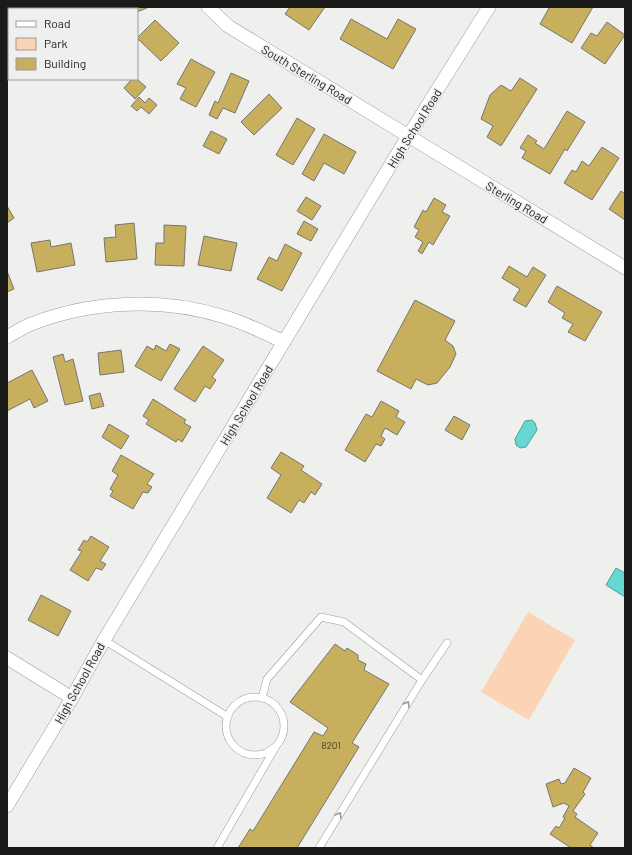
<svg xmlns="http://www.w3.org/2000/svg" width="632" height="855" font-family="Barlow,sans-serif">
  <rect width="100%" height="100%" fill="#eff0ed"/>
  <path fill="#fbd4b5" d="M528,612L575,640L529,720L481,692Z"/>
  <g fill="#65d8d1" stroke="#4e9f9a">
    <path d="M532,420L535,423L537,430L526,447L520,448L516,445L515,439L525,421Z"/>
    <path d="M616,568L625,573V597L606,585Z"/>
  </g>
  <g fill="#c7af5e" stroke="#767571">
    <path d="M114,7H146L147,8L137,12V9H115Z"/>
    <path d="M290,7H325L309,30L285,14Z"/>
    <path d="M547,7H593L572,43L540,24L549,8Z"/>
    <path d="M351,19L387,39L398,19L416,29L393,69L340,39Z"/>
    <path d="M155,20L179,43L161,61L137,38Z"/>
    <path d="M607,22L625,35L605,64L581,48L591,33L597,36Z"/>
    <path d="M191,59L215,72L196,107L180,99L186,88L177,84Z"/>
    <path d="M231,73L249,81L235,113L223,108L217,119L209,115L215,101L218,103Z"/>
    <path d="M520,78L537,89L501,146L487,137L493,126L481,119L490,95L501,85L511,91Z"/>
    <path d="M132,79H137L146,87L135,99L124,88Z"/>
    <path d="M269,94L282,108L254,135L241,122Z"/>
    <path d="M139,97L145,103L149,98L157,105L149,114L141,107L137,111L131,106Z"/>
    <path d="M567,111L585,122L567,151L565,149L550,174L522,158L526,151L520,148L528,135L537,141L535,143L544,149Z"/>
    <path d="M297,118L315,129L293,165L276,155Z"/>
    <path d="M211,131L227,139L219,154L203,146Z"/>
    <path d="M324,134L356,152L344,174L324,163L314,181L302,174Z"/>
    <path d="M602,147L619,158L592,200L564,183L572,170L576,172L582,161L589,166Z"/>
    <path d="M621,191L625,194V220L609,209Z"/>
    <path d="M306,197L321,206L312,220L297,211Z"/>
    <path d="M434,198L446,205L442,212L450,216L433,245L429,242L422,254L418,251L423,242L415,237L419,230L414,227L423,210L426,212Z"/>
    <path d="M7,206L14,218L7,223Z"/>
    <path d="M304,221L318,229L311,241L297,234Z"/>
    <path d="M134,223L137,259L106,262L104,238L116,237L115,225Z"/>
    <path d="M164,225L186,226L184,266L155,265L156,243H164Z"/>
    <path d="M204,236L237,243L231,271L198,265Z"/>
    <path d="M50,240L51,247L71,243L75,265L37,272L31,243Z"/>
    <path d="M285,244L302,253L282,291L257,279L269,257L277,261Z"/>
    <path d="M509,266L527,277L533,267L546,275L526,307L513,300L520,289L502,278Z"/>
    <path d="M7,271L14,289L7,292Z"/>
    <path d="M557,286L602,312L585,341L568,332L573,324L562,318L565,313L548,302Z"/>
    <path d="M415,300L455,321L445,340L453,346L456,354L450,367L437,383L428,385L416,379L411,389L377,371Z"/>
    <path d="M170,344L180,349L161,381L135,366L147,346L154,350L156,345L166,351Z"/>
    <path d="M203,346L224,360L212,377L216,380L210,389L205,386L195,402L174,389Z"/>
    <path d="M121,350L124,372L100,375L98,353Z"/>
    <path d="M63,354L65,362L73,359L83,401L65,405L53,357Z"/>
    <path d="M32,370L48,401L34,408L30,399L7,411V383Z"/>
    <path d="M100,393L104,406L92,409L89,396Z"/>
    <path d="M153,399L186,420L184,423L191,427L182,442L178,439L176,442L146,424L149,420L143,416Z"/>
    <path d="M381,401L399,411L396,417L405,422L397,435L385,428L381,436L385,439L381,446L376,444L365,462L345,450L366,414L372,417Z"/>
    <path d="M454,416L470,425L462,440L445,430Z"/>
    <path d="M109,424L129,436L121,449L102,437Z"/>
    <path d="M281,452L304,466L301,470L322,484L315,495L311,492L304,503L299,500L291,513L267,498L281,475L271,468Z"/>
    <path d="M121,455L154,474L147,484L152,487L148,493L143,492L133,509L110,496L113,491L110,489L118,475L112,471Z"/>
    <path d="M91,536L109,547L100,561L106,564L102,570L96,568L88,581L70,570L82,551L78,550L84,540L87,542Z"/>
    <path d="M41,595L71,611L58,636L28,620Z"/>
    <path d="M335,644L345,651L347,648L358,655V660L366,664L364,670L389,684L352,743L359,747L297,848H238L250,829L253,831L314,732L323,736L328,728L290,702Z"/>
    <path d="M574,768L591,778L583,792L585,794L573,811L577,814L575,817L598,833L590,845L594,848H571L550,834L556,826L559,828L565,818L563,817L569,806L564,803L553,807L546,784L559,779L561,784L565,783Z"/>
  </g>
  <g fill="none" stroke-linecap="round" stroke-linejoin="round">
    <g stroke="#9b9d99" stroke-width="8">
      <g id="lane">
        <path d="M104,640L228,717"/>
        <circle cx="255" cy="726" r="29"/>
        <path d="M262,698L267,679L321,617L344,622L422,680L447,643"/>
        <path d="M217,848L275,748"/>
        <path d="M319,848L422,680"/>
      </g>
    </g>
    <g stroke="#9b9d99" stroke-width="14">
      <g id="street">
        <path d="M208,7L228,26L625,268"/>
        <path d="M7,337C16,332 25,326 34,323C94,300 164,298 225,317C245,323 265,333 284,342"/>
        <path d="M7,658L72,698"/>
        <path d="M7,806L72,698L104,640L399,151L489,7"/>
      </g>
    </g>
    <use href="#lane" stroke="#fff" stroke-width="7"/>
    <use href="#street" stroke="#fff" stroke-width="13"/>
  </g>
  <defs><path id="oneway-chevron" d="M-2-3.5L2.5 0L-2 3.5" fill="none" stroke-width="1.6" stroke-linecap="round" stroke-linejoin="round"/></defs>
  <g stroke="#989898">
    <use href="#oneway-chevron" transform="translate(407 704) rotate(-59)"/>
    <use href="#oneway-chevron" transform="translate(339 815) rotate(-59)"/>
  </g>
  <g text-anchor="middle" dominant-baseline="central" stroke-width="3" stroke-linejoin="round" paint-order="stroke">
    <g font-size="10" fill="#453f2a">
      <text x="331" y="745">8201</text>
    </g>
    <g font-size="12" fill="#1a1a19" stroke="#eff0ed">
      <text transform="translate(307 74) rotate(31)">South Sterling Road</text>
      <text transform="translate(414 128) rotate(-58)">High School Road</text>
      <text transform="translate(517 202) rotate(31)">Sterling Road</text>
      <text transform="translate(246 405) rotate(-59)">High School Road</text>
      <text transform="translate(79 683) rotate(-61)">High School Road</text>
    </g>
  </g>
  <rect width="632" height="855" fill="none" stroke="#1a1a19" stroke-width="16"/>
  <rect x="8" y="8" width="130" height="72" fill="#eff0ed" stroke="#9a9a98"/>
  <rect x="16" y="21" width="20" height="6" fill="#ffffff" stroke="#9a9a98"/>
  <text x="44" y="28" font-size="12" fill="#1a1a19">Road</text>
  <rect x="16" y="38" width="20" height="12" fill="#fbd4b5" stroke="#9a9a98"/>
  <text x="44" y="48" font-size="12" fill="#1a1a19">Park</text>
  <rect x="16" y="58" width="20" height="12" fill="#c7af5e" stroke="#9a9a98"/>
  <text x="44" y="68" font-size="12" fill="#1a1a19">Building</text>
</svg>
